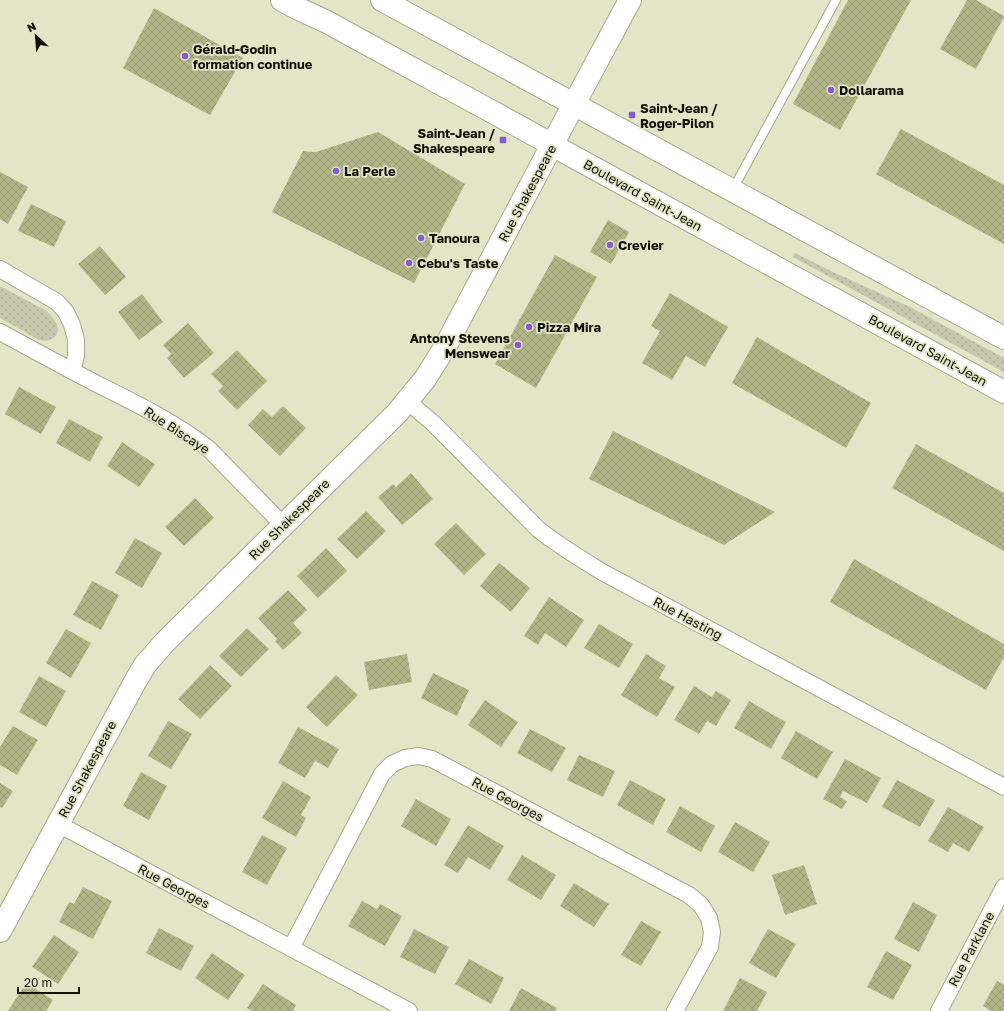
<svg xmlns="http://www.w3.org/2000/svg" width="1004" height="1011" font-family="'Golos Text',sans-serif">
  <defs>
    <pattern id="grass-dots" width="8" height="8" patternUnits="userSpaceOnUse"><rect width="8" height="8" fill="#c5c8ac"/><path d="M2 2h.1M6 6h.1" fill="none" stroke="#a8ab92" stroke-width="1.8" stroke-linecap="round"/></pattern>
    <pattern id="building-cross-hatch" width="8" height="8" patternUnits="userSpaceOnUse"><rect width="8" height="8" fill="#b1b687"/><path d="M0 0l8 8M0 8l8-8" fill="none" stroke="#979b73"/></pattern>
  </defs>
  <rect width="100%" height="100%" fill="#e2e6c6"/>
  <g fill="url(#grass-dots)">
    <path d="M795,253L833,272L910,307L1004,358V372L793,257Z"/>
    <path d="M0,286L45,310C53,316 65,331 52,339C47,342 42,341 37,339L0,318Z"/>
  </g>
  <g fill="url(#building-cross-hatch)">
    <path d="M848,0H911L840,130L793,104Z"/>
    <path d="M967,0H976L1004,16V17L976,69L940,49Z"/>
    <path d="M154,8L243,58L210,115L123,68Z"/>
    <path d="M901,129L1004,185V244L876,174Z"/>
    <path d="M378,132L465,184L414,283L272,212L303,151L316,152Z"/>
    <path d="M0,172L28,187L8,224L0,219Z"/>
    <path d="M31,204L66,221L54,247L18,231Z"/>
    <path d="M608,220L629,232L611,264L590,252Z"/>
    <path d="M100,246L126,277L105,295L78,264Z"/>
    <path d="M555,255L597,277L536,388L495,364Z"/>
    <path d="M670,293L728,327L705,367L686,356L672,380L642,363L660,331L651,326Z"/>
    <path d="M142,294L163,322L139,340L118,312Z"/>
    <path d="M188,323L214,353L184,378L167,358L171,354L163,345Z"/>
    <path d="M757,337L871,403L846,448L732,383Z"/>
    <path d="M237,350L267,381L237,410L218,391L223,386L211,374Z"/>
    <path d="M19,387L56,407L41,434L5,414Z"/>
    <path d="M283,406L306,428L280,456L248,425L263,409L272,417Z"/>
    <path d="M69,419L103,437L90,462L56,443Z"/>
    <path d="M613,431L775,512L724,545L589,479Z"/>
    <path d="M122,442L155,464L139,487L107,466Z"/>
    <path d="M916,444L1004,493V551L892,488Z"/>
    <path d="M411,473L433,499L402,525L378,497L393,484L396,487Z"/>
    <path d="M195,498L214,518L184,546L165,527Z"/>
    <path d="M366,511L386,531L357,559L337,539Z"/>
    <path d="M456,523L486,554L464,575L434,544Z"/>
    <path d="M135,538L162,553L142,588L115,573Z"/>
    <path d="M326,548L347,571L318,598L297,576Z"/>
    <path d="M854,559L1004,644V657L986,690L830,602Z"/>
    <path d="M499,563L530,588L511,612L480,586Z"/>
    <path d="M92,581L119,595L101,630L73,615Z"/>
    <path d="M288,590L307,610L293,623L302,633L283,650L275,641L277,639L258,618Z"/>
    <path d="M549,597L584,620L566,647L545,633L538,645L524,636Z"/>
    <path d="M599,624L633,644L619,668L584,648Z"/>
    <path d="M247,628L269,649L241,677L219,656Z"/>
    <path d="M66,629L91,643L71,678L46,663Z"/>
    <path d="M407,654L412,682L369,690L364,662Z"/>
    <path d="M646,654L666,666L659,678L675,687L657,717L621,695Z"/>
    <path d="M210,665L232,686L200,719L178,699Z"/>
    <path d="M433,673L469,690L457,716L421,698Z"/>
    <path d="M336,675L358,695L327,727L306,707Z"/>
    <path d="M39,676L66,691L46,727L19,712Z"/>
    <path d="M694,686L712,697L716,691L731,700L716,726L707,721L699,734L674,720Z"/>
    <path d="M485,700L518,722L501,747L468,725Z"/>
    <path d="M749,701L786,722L771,749L734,728Z"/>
    <path d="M168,721L192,734L171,769L148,756Z"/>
    <path d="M13,726L38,740L17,775L0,765V747Z"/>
    <path d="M298,727L339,749L328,768L315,761L305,778L278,763Z"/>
    <path d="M530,729L566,748L552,772L517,753Z"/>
    <path d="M796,731L833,752L817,779L781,758Z"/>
    <path d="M579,755L615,771L603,797L567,780Z"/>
    <path d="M845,759L881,778L867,803L843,791L840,797L847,801L842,809L823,799Z"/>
    <path d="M141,772L167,786L149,820L123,806Z"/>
    <path d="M630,780L666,799L653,825L617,805Z"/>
    <path d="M897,780L935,800L920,827L882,807Z"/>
    <path d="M283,781L311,797L301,815L306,818L296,837L262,818Z"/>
    <path d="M0,783L13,791L2,808L0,807Z"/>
    <path d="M416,799L451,819L436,846L401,826Z"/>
    <path d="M680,806L715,826L701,852L666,832Z"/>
    <path d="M948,807L984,827L969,852L953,843L948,852L928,841Z"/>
    <path d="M735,822L770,842L753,872L718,852Z"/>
    <path d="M468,825L504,846L490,870L468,857L458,873L444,865Z"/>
    <path d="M262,835L287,848L267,885L242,872Z"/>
    <path d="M522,855L556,875L541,900L507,880Z"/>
    <path d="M804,865L817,904L785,915L772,875Z"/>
    <path d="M574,883L609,904L594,927L560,906Z"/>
    <path d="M83,887L112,901L93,939L59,922L69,902L74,904Z"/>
    <path d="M362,901L377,909L380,904L402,916L385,946L348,926Z"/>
    <path d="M913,902L937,915L919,952L894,939Z"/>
    <path d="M641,921L661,932L641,966L621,955Z"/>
    <path d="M159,928L194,946L181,971L146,953Z"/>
    <path d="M414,929L449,947L435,974L400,957Z"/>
    <path d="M768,929L796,944L776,978L749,963Z"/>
    <path d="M54,935L79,952L58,984L32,967Z"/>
    <path d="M886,951L912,965L893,1000L867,987Z"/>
    <path d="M212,953L245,975L228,1000L195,978Z"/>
    <path d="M469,959L504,978L491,1004L455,984Z"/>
    <path d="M740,978L767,992L757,1011H723Z"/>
    <path d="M997,981L1004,985V1011H991L983,1006Z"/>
    <path d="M26,983L53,1000L46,1011H8Z"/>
    <path d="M263,984L296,1005L293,1011H252L247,1008Z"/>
    <path d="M521,988L557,1008L555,1011H509Z"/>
  </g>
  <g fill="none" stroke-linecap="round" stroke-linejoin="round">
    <g stroke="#a4a789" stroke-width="10">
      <path id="lane" d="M733,189L836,0"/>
    </g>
    <g stroke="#a4a789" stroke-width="18">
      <g id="street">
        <path d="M0,269L57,302L66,312L72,325L76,339V356L72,371"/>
        <path d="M0,332C33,350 66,368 99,385C137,404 176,423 209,449L283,525"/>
        <path d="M407,401L433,423L538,529C559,546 581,559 604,573L1004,787"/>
        <path d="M58,824L409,1011"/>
        <path d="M291,948L382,774L392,764L405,758L419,756L432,759L689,895L701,905L709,918L712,932L710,947L675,1011"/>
        <path d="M939,1011L1004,887"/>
      </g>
    </g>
    <g stroke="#a4a789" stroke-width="24">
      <g id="secondary">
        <path d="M282,0C297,9 313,15 329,23C410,68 491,110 572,156L1004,392"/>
        <path d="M382,0L1004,338"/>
        <path d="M0,931L136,680L145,665L165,642L397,413L425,379L445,347L552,145L630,0"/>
      </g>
    </g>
    <use href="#lane" stroke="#fff" stroke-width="8"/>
    <use href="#street" stroke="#fff" stroke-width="16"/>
    <use href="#secondary" stroke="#fff" stroke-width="22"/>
  </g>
  <g fill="#855cd5" stroke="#e2e6c6" stroke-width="1.5">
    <circle cx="185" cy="56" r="4"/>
    <circle cx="831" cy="90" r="4"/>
    <rect x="628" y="111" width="8" height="8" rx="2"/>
    <rect x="499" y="136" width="8" height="8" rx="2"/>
    <circle cx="336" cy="171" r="4"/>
    <circle cx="421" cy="238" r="4"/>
    <circle cx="610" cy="245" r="4"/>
    <circle cx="409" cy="263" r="4"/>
    <circle cx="529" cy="327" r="4"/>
    <circle cx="518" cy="345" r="4"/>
  </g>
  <g text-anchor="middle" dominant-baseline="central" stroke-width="3.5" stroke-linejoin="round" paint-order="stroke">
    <g font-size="13" font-weight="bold" fill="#111207" stroke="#e2e6c6" text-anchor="start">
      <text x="193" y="49">Gérald-Godin<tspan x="193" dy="15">formation continue</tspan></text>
      <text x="839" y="90">Dollarama</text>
      <text x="640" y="108">Saint-Jean /<tspan x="640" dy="15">Roger-Pilon</tspan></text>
      <text x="495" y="133" text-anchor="end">Saint-Jean /<tspan x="495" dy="15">Shakespeare</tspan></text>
      <text x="344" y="171">La Perle</text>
      <text x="429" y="238">Tanoura</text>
      <text x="618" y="245">Crevier</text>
      <text x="417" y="263">Cebu's Taste</text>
      <text x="537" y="327">Pizza Mira</text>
      <text x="510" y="338" text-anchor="end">Antony Stevens<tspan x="510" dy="15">Menswear</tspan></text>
    </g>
    <g font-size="13" fill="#111207" stroke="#e2e6c6">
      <text transform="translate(527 193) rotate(-62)">Rue Shakespeare</text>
      <text transform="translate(643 195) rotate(29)">Boulevard Saint-Jean</text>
      <text transform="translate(928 350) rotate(29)">Boulevard Saint-Jean</text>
      <text transform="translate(177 430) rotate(33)">Rue Biscaye</text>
      <text transform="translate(289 519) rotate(-45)">Rue Shakespeare</text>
      <text transform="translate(688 618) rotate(28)">Rue Hasting</text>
      <text transform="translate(87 769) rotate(-62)">Rue Shakespeare</text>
      <text transform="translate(508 799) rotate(28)">Rue Georges</text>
      <text transform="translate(174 886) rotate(28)">Rue Georges</text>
      <text transform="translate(971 949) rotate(-62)">Rue Parklane</text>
    </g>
  </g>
  <g transform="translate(36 36) rotate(334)" stroke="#e2e6c6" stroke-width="3" paint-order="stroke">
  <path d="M0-3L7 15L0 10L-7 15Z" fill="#111207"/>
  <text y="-6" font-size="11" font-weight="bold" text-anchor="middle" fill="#111207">N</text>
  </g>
  <path d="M18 987v6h61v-6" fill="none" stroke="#111207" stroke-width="2"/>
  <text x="24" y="987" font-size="12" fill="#111207" stroke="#e2e6c6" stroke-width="3" paint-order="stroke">20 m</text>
</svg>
